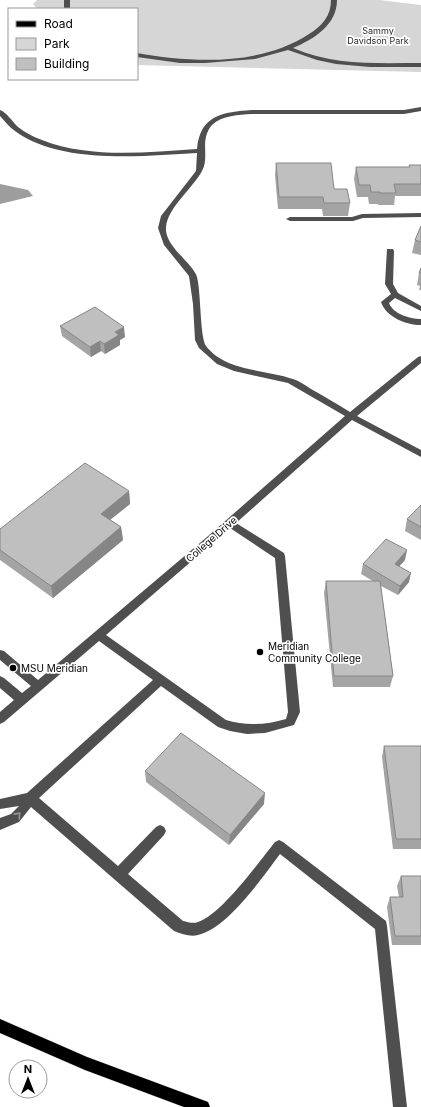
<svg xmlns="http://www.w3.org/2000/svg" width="421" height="1107" font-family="Inter,sans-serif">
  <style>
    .green { fill: #d6d6d6 }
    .water { fill: #9d9d9d }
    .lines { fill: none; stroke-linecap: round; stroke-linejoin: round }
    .major-casing { stroke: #dbdbdb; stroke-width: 1 }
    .minor { fill: #4f4f4f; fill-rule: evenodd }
    .major { fill: #000; fill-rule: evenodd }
    .wall { fill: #a4a4a4 }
    .shaded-wall { fill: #868686 }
    .building { fill: #bfbfbf; stroke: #868686 }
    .oneway { stroke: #959595 }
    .poi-dot { fill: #000; stroke: #fff; stroke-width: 1.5 }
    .labels { text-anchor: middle; stroke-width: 3.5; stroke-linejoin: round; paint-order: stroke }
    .far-park-label { font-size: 9px; fill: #2d2d2d; stroke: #fff }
    .street-label { font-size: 10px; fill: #000; stroke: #fff }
    .poi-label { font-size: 10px; fill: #000; stroke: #fff; text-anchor: start }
  </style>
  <rect width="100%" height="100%" fill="#fff"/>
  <path class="green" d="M37 0H379L421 5V72L137 65V9H37L33 4Z"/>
  <path class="water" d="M0 184 28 190 33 196 0 204Z"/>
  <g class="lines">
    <g class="major-casing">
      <path id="major" d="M0 1019 87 1057 208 1102 210 1107H184L85 1070 0 1033Z"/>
    </g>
    <g class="minor">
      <rect x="64" y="0" width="6" height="9"/>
      <path d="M331 0H337C337 25 314 39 293 48 334 66 378 63 421 63V67H370L336 64 317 60 288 50 255 59 205 63H180L137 57V53C193 63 260 66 309 34 322 26 331 16 331 0Z"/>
      <path d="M421 107V111L404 114H252C239 115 222 115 212 125 199 140 210 157 202 171 193 188 168 207 166 227 164 246 193 263 197 277 201 292 200 338 206 346 226 372 265 369 293 379 299 381 305 385 311 389 324 396 337 404 350 412L418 357 421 356V363L357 416 421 450V457L352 420 236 523 284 553 285 556 300 712 294 725 265 733 247 734 230 731 218 727 161 686 39 798 118 866 156 827 160 825 164 827 166 831 164 835 128 874 183 921C188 922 193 924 198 922 221 915 259 862 275 842L279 840 283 842 386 921 387 926 407 1107H393L375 929 280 854C262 878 227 929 198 935 190 937 182 934 174 931L31 807 19 822 0 830V818L11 814 19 806 0 809V799L27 793 153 680 99 641 4 722 0 724V712L14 700 0 688V676L4 678 22 693 31 686 0 660V650L4 651 38 680 207 537 345 416 288 383 234 371 217 364 199 348 195 340 193 304 189 276 164 245 158 228 161 216 196 171 197 153C144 156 61 165 15 131 9 127 5 121 0 116V110C7 113 12 121 18 127 24 132 34 137 42 140 90 159 147 152 197 149 200 115 223 112 252 110H404ZM230 528 275 558 288 712 286 719C267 725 245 726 226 720L106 635Z"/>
      <path d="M421 213V217L363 218 353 221H290L286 219 290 217H352L362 214Z"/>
      <path d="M387 249H393L394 251 393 284 398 293 421 306V311L395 298 389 303C393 314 410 319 421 319V325C406 325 386 317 381 302L391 294 385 284Z"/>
    </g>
    <use href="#major" class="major"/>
  </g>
  <g class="wall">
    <path d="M276 163 334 189 350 203 348 216H323L322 209H278L275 175Z"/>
    <path d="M409 165H421V196H395L394 205H378V204H369L368 197H357L354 179 356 167H409Z"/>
    <path d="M421 226V255L412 253 415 240Z"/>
    <path d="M421 268V290H419L420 286 417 285 419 273Z"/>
    <path d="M60 326 125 337 120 340V345L105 354 101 351 91 357 62 336Z"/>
    <path d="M129 491 130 504 110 520 121 527 123 540 53 598 0 560V529Z"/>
    <path d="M421 505V540L405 531 407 519Z"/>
    <path d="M405 560 399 566 409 582 398 595 381 586 393 676 390 687H333L324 593 326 581H373L361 574 363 564Z"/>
    <path d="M384 746H421V849H393L382 757Z"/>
    <path d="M145 771 264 804 229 845 146 782Z"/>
    <path d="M401 876H421V945H392L387 907 390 897H399L397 886Z"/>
  </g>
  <g class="shaded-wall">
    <path d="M124 327 125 337 120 340V345L105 354 104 344 115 332Z"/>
    <path d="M100 341 101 351 91 357 90 347Z"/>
    <path d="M129 491 130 504 102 526 101 514Z"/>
    <path d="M121 527 123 540 53 598 51 586Z"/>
    <path d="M407 550 405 560 393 573 395 564Z"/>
    <path d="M411 573 409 582 398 595 400 586Z"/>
    <path d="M265 793 264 804 229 845 230 835Z"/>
  </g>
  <g class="building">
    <path d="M276 163H331L334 189H347L350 203H324L323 197H279Z"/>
    <path d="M409 165H421V184H394L396 193H380V192H371L370 185H359L356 167H410Z"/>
    <path d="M421 226V242L415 240Z"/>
    <path d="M421 268V273H419Z"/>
    <path d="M95 307 124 327 115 332 119 335 104 344 100 341 90 347 60 326Z"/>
    <path d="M85 463 129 491 101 514 121 527 51 586 0 550V529Z"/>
    <path d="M421 505V527L407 519Z"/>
    <path d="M386 539 407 550 395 564 411 573 400 586 363 564Z"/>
    <path d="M326 581H380L393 676H334Z"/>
    <path d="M181 733 265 793 230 835 145 771Z"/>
    <path d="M384 746H421V839H396Z"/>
    <path d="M401 876H421V936H395L390 897H403Z"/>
  </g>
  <defs><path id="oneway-chevron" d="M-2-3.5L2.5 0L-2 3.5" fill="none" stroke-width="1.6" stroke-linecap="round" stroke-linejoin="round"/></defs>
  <use class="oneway" href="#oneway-chevron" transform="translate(18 815) rotate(-48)"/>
  <g class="poi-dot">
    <circle cx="260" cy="652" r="4"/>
    <circle cx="13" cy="668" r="4"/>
  </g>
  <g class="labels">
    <g class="far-park-label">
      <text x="378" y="34">Sammy<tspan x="378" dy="10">Davidson Park</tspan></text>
    </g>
    <g class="street-label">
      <text transform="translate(211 539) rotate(-41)" y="4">College Drive</text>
    </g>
    <g class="poi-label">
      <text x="268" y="650">Meridian<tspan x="268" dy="12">Community College</tspan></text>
      <text x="21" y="672">MSU Meridian</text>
    </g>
  </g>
  <rect x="8" y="8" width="130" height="72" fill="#ffffff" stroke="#999999"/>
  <rect x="16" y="21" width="20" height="6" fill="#000000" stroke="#999999"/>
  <text x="44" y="28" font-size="12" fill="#000000">Road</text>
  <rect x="16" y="38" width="20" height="12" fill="#d6d6d6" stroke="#999999"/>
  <text x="44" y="48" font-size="12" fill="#000000">Park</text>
  <rect x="16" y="58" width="20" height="12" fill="#bfbfbf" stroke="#999999"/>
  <text x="44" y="68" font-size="12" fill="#000000">Building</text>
  <g transform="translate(28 1079)"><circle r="19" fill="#ffffff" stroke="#999999"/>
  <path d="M0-3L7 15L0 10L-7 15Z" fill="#000000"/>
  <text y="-6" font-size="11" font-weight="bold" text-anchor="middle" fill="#000000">N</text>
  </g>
</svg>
